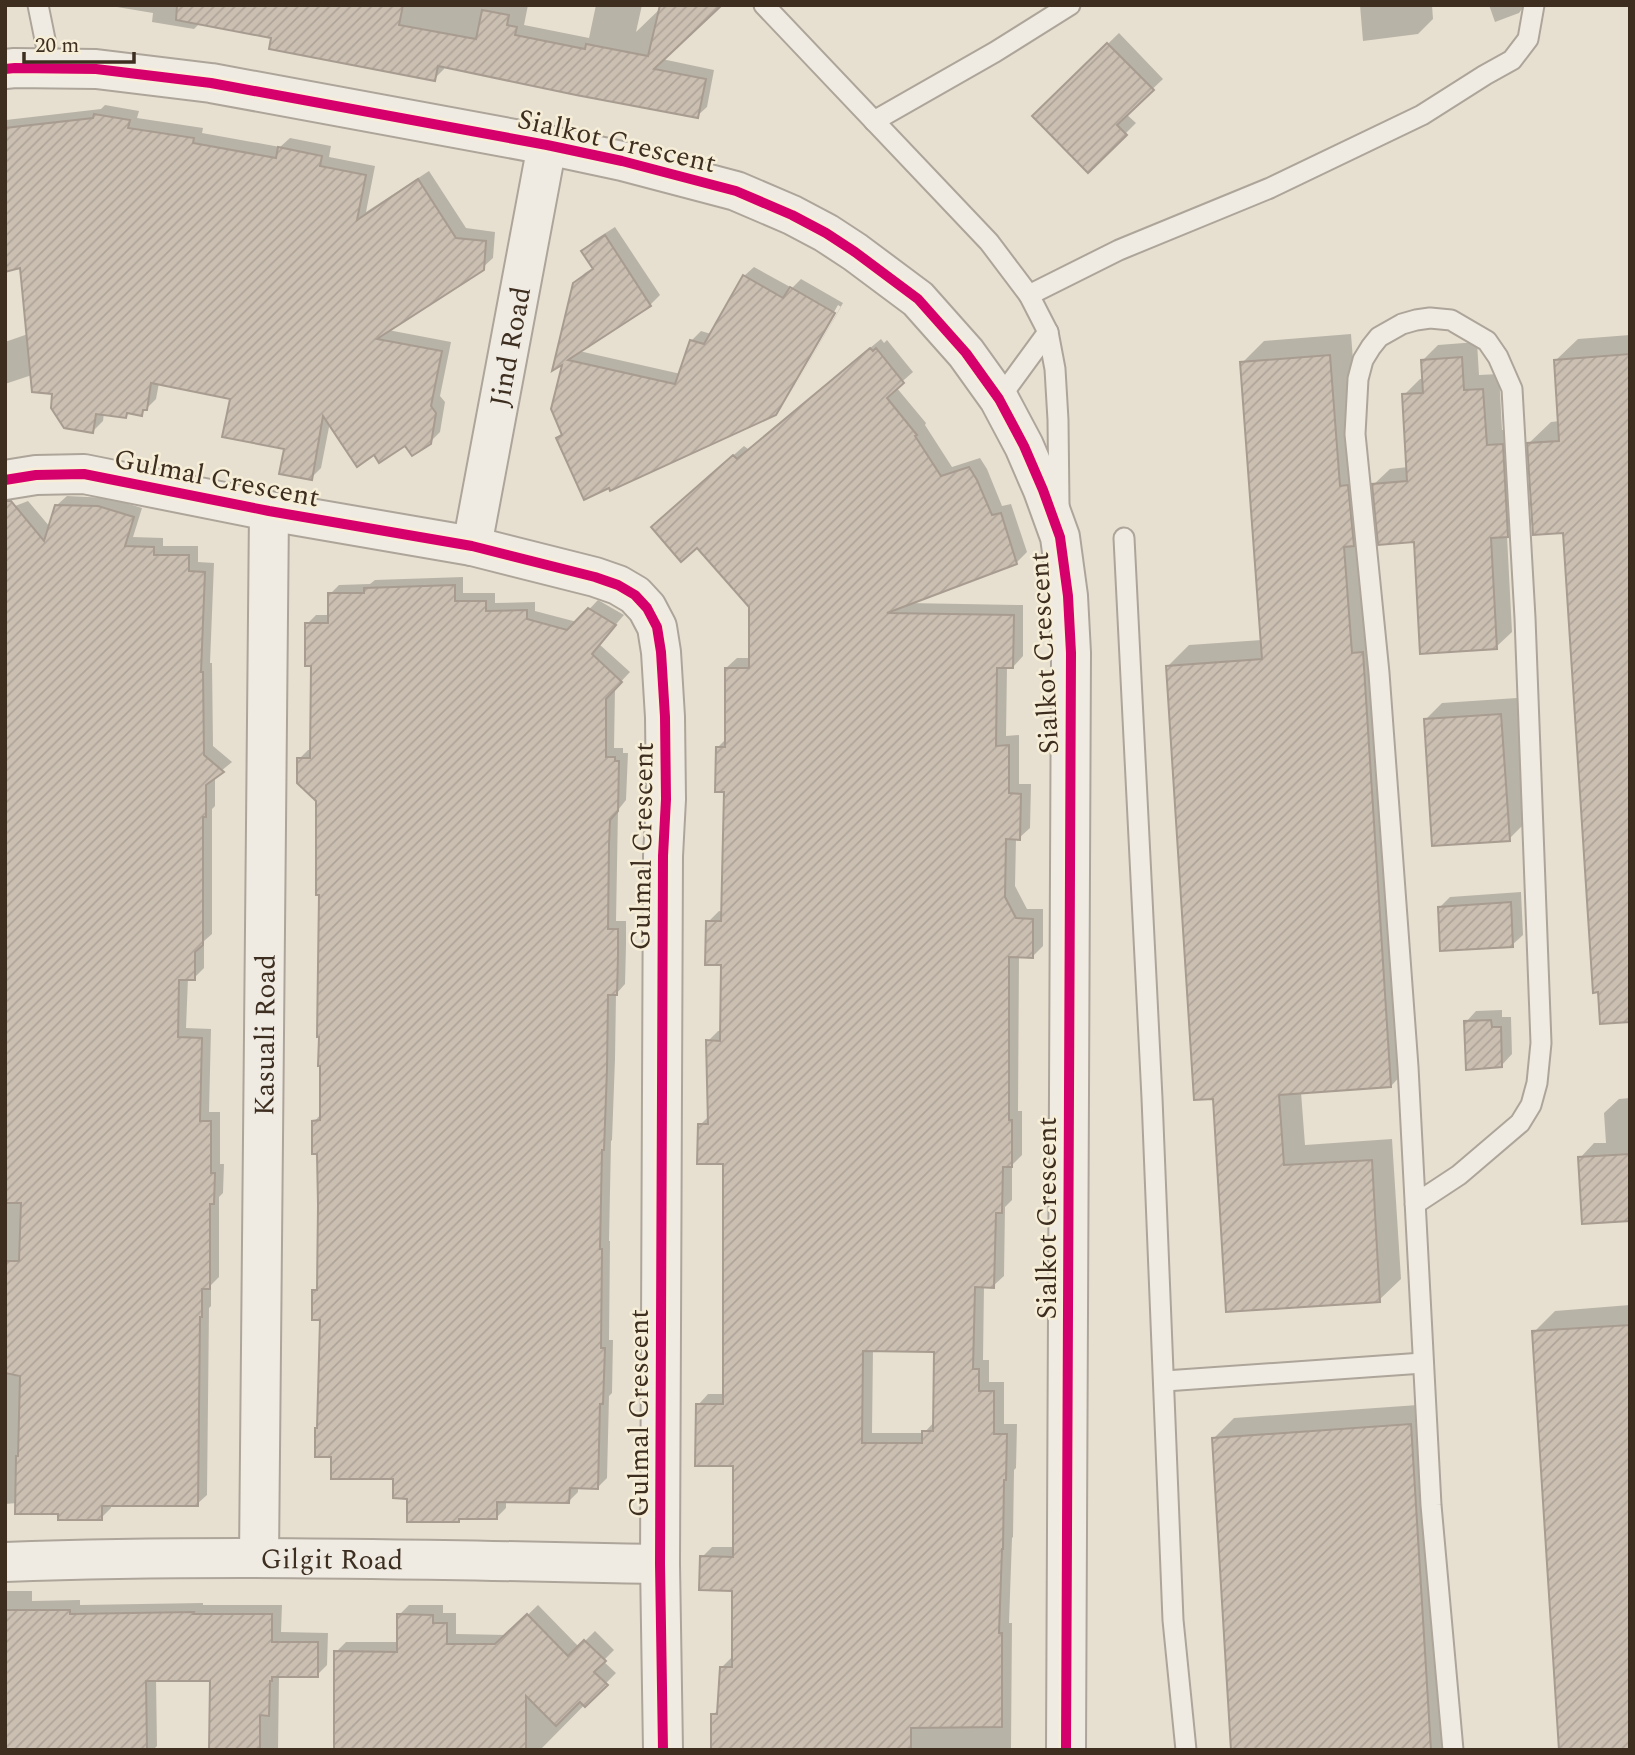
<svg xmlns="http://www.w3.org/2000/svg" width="1635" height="1755" font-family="Spectral,serif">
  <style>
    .shadow { fill: #0003; fill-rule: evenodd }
    .building { fill: url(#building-hatch); stroke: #a89c90; stroke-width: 2; fill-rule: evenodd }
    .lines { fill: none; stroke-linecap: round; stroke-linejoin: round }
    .service-casing { stroke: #ada599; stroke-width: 23 }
    .minor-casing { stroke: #ada599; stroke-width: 42 }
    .service { stroke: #efebe3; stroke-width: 19 }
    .minor { stroke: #efebe3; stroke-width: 38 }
    .cycleway-casing { stroke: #f7eed8; stroke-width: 15 }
    .cycleway { stroke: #d6006c; stroke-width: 10 }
    .labels { text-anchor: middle; stroke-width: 5; stroke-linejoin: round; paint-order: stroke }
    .street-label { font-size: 28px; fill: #3d2e20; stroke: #f7eed8 }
  </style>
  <defs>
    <pattern id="building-hatch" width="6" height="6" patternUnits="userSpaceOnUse" patternTransform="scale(1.75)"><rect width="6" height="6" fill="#cbbfb2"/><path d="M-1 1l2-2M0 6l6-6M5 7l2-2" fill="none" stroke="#afa499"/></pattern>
  </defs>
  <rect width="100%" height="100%" fill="#e7e0d1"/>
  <g class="shadow">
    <path d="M105 5H528L524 25 589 38 596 5H642L636 32 664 5 662 59 714 70 707 107 697 116 445 66 444 69 434 79 273 36 200 23 194 29 152 22 153 13Z"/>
    <path d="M1360 5H1432L1433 19 1418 34 1363 41Z"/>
    <path d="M1489 5H1525L1519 13 1495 22Z"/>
    <path d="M1119 33 1163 79 1126 114 1136 123 1088 171 1034 116Z"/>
    <path d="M105 105 139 111 137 118 203 128 202 133 280 147 290 138 331 146 329 157 375 166 366 212 429 171 466 228 495 232 493 258 482 268 388 330 451 342 440 396 445 402 440 432 430 442 405 444 375 452 330 422 321 468 311 478 286 448 232 397 159 383 156 399 141 414 130 412 126 416 104 413 103 421 93 431 54 393 32 375 5 384V342L28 334 21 266 5 270V110L6 120 101 109Z"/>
    <path d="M615 227 660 295 650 305 579 351 681 374 691 341 701 331 711 334 744 276 754 267 792 288 801 279 843 303 784 405 841 307 838 305 778 409H780L775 414 558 438 563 433 565 361 574 284 585 273 594 267 583 251 593 241Z"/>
    <path d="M1351 334 1361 465 1369 464 1371 487 1390 469 1408 467 1404 395 1420 379H1424L1422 361 1438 345 1477 342 1479 375 1499 374 1502 430 1518 429 1523 519 1507 536 1512 632 1496 647 1416 541 1378 520 1365 532 1412 1064 1391 1086 1301 1092 1305 1145 1392 1139 1401 1279 1379 1300 1214 1097 1168 666 1189 645 1262 640 1242 363 1264 341Z"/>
    <path d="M1630 335V1020L1565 531 1529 443 1551 422 1560 421 1556 360 1578 339Z"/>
    <path d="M881 339 884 343 887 340 913 372 896 387 926 423 925 425 952 467 980 458 987 469 1002 506 1011 504 1027 552 1016 563 908 603 1023 605V656L1013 667H1007L1006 736 1019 735V784H1031L1030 828 1019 838H1016L1015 886 1027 909H1043V946L1033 956H1019L1018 1111H1022V1155L1012 1165V1200L1005 1207 1004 1276 993 1286H984L983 1360H989V1382H1004V1424H1017L1016 1468 1014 1470 1013 1537 1012 1538 1009 1623H1012L1011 1748H1014V1750H712L713 1715 719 1709 721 1668 732 1657H734V1589L702 1557 712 1547H735V1465L698 1405 708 1394H725V1162L700 1125 710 1115 708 1041 718 1031H722L723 964 708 922 719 911 723 912 726 791 718 747 726 739V668L737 658H751L750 606 697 546 663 517 744 446 748 449ZM873 1349 936 1350 935 1421 924 1433H872Z"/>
    <path d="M67 496 109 498 142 508 133 537 163 538V546H198V562L214 563 210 663H212L213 746 232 762 215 776V806L212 809V934L204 941V968L194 978H188L186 1028 211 1029 209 1112H220V1164H224L223 1193 219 1197V1277L211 1285V1306L209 1308 207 1495 197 1504H111V1508L101 1518 60 1513 17 1503 5 1504V510L28 501 50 527 57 505Z"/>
    <path d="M463 577V593H495V603L535 602V611L577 622 598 600 624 615 599 644 630 672 615 688 614 748H623V753H628L626 800 618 810 616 921H626V945L625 984 616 994 615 1059 612 1140 611 1141 609 1241H610L609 1340H613L612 1393 609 1396 607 1478 598 1487 578 1486V1492L569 1501 506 1500V1508L497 1517H461L459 1520 409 1497 395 1477 322 1318 314 1291 319 1285V1152L314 1122 321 1114 318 800 299 759 308 750H311L312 665 307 624 316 615H330V594L339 585 370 584 375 580Z"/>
    <path d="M1517 698 1525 823 1509 839 1425 720 1442 703Z"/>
    <path d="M1521 892 1523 935 1512 945 1440 907 1450 897Z"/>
    <path d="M1502 1010V1017H1511L1512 1054 1502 1065 1466 1022 1476 1011Z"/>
    <path d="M1630 1098V1219L1580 1158 1594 1143H1606L1604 1113 1619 1099Z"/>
    <path d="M1630 1305V1750L1534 1332 1555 1311Z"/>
    <path d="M1432 1404 1453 1750H1232L1213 1439 1234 1418Z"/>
    <path d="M5 1591H32V1601L80 1600V1605L203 1603V1605H282L281 1632 328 1633 327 1665 317 1675H279L278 1750H288H211L212 1680 156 1679 157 1746 153 1750H5Z"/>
    <path d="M409 1605H443V1613H456V1634L507 1635 538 1605 579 1647 595 1631 614 1650 603 1661 616 1673 540 1750H336V1652L346 1642H399V1615Z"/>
  </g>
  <g class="building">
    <path d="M177 5H403L399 25 476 39 482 10 509 15 507 25 517 27 515 35 585 49 586 44 648 56 660 5H722L654 69 706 79 698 118 576 95 438 66 435 81 269 49 271 38 176 20Z"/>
    <path d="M1107 43 1154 90 1117 125 1127 135 1088 173 1032 116Z"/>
    <path d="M94 114 130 120 128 128 194 138 193 143 276 158 278 147 322 156 320 166 366 175 357 220 418 179 456 238 486 241 484 270 377 339 442 351 431 406 436 413 431 444 412 456 405 446 379 463 374 455 357 467 323 416 312 480 279 474 284 449 222 437 230 399 151 383 147 410H143L142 416 127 413 126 418 96 414 93 433 64 428 51 408 52 394 32 392 20 268 5 272V128L93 118Z"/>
    <path d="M605 235 651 306 568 360 675 384 690 340 704 344 743 275 783 298 790 287 835 313 776 415 610 491 609 488 584 500 556 438 562 435 551 409 562 365 552 371 573 283 593 269 581 251Z"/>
    <path d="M870 348 873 351 876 348 904 383 887 398 917 435 915 436 941 476 969 467 977 480 992 515 1001 513 1017 564 887 613 1014 615 1013 668H997L996 746 1009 745V793L1021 794 1020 840 1006 839 1005 897 1016 918 1033 919V958L1009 957V1120H1012V1167H1003L1002 1213H996L994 1288 975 1287 973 1369H979V1391H994V1434H1007L1006 1480H1004L1003 1549H1002L999 1633H1002V1727L911 1728V1750H711V1714H717L720 1667H732V1591L699 1590 700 1556 733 1557V1466H695L696 1404H723V1164H697L698 1124H708L706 1040 720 1041 721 965H705L706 921H721L724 792H715L716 747H725V668H749V607L697 548 681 562 651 527 733 455 737 459ZM863 1351 934 1352 933 1431H922V1443H862Z"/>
    <path d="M1630 354V1022L1600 1024 1598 992 1593 993 1563 533 1533 535 1527 443 1559 441 1554 360Z"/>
    <path d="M1330 355 1340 486 1348 485 1354 546 1344 547 1352 653 1363 652 1391 1087 1279 1095 1284 1165 1372 1160 1380 1302 1226 1312 1213 1099 1194 1100 1166 666 1262 659 1240 362Z"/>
    <path d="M1462 357 1464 390 1483 389 1487 445 1503 444 1508 537 1491 538 1497 649 1420 654 1414 542 1378 545 1372 484 1407 481 1402 394 1423 393 1421 360Z"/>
    <path d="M5 501H11L44 541 55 505 98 506 134 517 125 546 154 547V555H189V571L205 572 201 672H203L204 755 224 772 206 785V817H203V945L195 952V980H179L178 1037 202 1038 200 1121H211V1173H215L214 1204H210V1289H202V1317H200L198 1506H102V1520H58V1514H15L16 1456H18L20 1376 5 1373V1261H19L21 1203H5Z"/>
    <path d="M455 585V601H486V611L527 610V619L567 630 588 608 616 625 592 654 622 682 606 699V757H615V761H619L618 811 610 820 609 844 608 929H618V955L617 995H608L607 1069 604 1150H602L600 1249H602L601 1348H605L603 1404H600L598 1489 570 1488 569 1503 497 1502V1519H459V1522H407V1499L393 1498V1479H331V1457H315V1428H317L320 1320H312V1290H317L318 1205 317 1154H312V1121L320 1120V1066H318L319 1037H317L319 895H316V801L297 783V758H310L311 666H305V623H328V593H364V588Z"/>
    <path d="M1501 714 1510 841 1432 846 1424 719Z"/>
    <path d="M1511 902 1513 947 1440 951 1438 907Z"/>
    <path d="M1491 1020 1492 1027H1501L1502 1067 1466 1070 1464 1021Z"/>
    <path d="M1630 1154V1221L1582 1224 1578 1157Z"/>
    <path d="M1630 1325V1750H1559L1532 1331Z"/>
    <path d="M1411 1424 1431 1750H1231L1212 1438Z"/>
    <path d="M5 1610H70V1614L194 1612 193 1614H272V1642H318V1677H272V1681H270L269 1716 260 1715V1750H209L210 1681H146L147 1750H5Z"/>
    <path d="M397 1614 433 1615V1623H447V1644H495L527 1614 568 1656 584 1640 606 1661 594 1672 608 1685 585 1707 580 1702 556 1726 526 1696V1750H334V1651L397 1652Z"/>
  </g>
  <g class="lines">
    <g class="service-casing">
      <g id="service">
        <path d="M38 5 51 69"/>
        <path d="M764 5 989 242 1029 295 1048 332 1055 369 1058 420 1059 505"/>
        <path d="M874 121 995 52 1070 5"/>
        <path d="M1029 295 1119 250 1270 188 1422 115 1485 75 1512 60 1528 39 1534 5"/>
        <path d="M999 399 1048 332"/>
        <path d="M1124 538 1152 1098 1173 1620 1186 1750"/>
        <path d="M1415 1204 1459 1175 1520 1123 1531 1105 1537 1083 1541 1043 1525 618 1512 389 1498 357 1487 341 1451 320 1430 318 1416 320 1402 324 1379 337 1371 347 1363 360 1358 379 1355 434 1379 673 1408 1067 1431 1505 1453 1750"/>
        <path d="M1165 1381 1423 1363"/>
      </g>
    </g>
    <g class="minor-casing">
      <g id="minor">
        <path d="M5 69 15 68 96 69 211 83 547 145 622 161 736 191 792 215 826 233 855 252 918 299 966 353 999 399 1024 446 1043 490 1060 537 1068 596 1071 653 1066 1750"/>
        <path d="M5 480 36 475 84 474 269 511 472 546 595 577 618 585 635 595 647 608 657 627 661 652 665 717 666 799 663 856 660 1564 663 1750"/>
        <path id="s1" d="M472 546 547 145"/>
        <path id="s2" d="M259 1558 269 511"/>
        <path id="s3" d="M5 1562C223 1554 442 1560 660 1564"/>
      </g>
    </g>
    <use href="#service" class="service"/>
    <use href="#minor" class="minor"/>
    <g class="cycleway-casing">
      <g id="cycleway">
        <path d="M5 69 15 68 96 69 211 83 547 145 622 161 736 191 792 215 826 233 855 252 918 299 966 353 999 399 1024 446 1043 490 1060 537 1068 596 1071 653 1066 1750"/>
        <path d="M5 480 36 475 84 474 269 511 472 546 595 577 618 585 635 595 647 608 657 627 661 652 665 717 666 799 663 856 660 1564 663 1750"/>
      </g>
    </g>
    <use href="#cycleway" class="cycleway"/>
  </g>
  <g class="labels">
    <g class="street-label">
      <text transform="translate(617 140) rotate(13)" y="10">Sialkot Crescent</text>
      <text dy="10" stroke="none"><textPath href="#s1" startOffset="203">Jind Road</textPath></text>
      <text transform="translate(217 477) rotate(11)" y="10">Gulmal Crescent</text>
      <text transform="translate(1043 653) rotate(-93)" y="10">Sialkot Crescent</text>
      <text transform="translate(641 846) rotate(-89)" y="10">Gulmal Crescent</text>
      <text dy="10" stroke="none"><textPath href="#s2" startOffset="523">Kasuali Road</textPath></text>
      <text transform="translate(1046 1218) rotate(-90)" y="10">Sialkot Crescent</text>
      <text transform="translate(638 1413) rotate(-90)" y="10">Gulmal Crescent</text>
      <text dy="10" stroke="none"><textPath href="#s3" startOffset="327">Gilgit Road</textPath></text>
    </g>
  </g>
  <rect width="1635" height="1755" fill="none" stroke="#3d2e20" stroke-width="14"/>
  <path d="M24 52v10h110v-10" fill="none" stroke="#3d2e20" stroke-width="3.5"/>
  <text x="35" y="52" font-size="21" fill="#3d2e20" stroke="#f7eed8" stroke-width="5" paint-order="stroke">20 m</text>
</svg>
